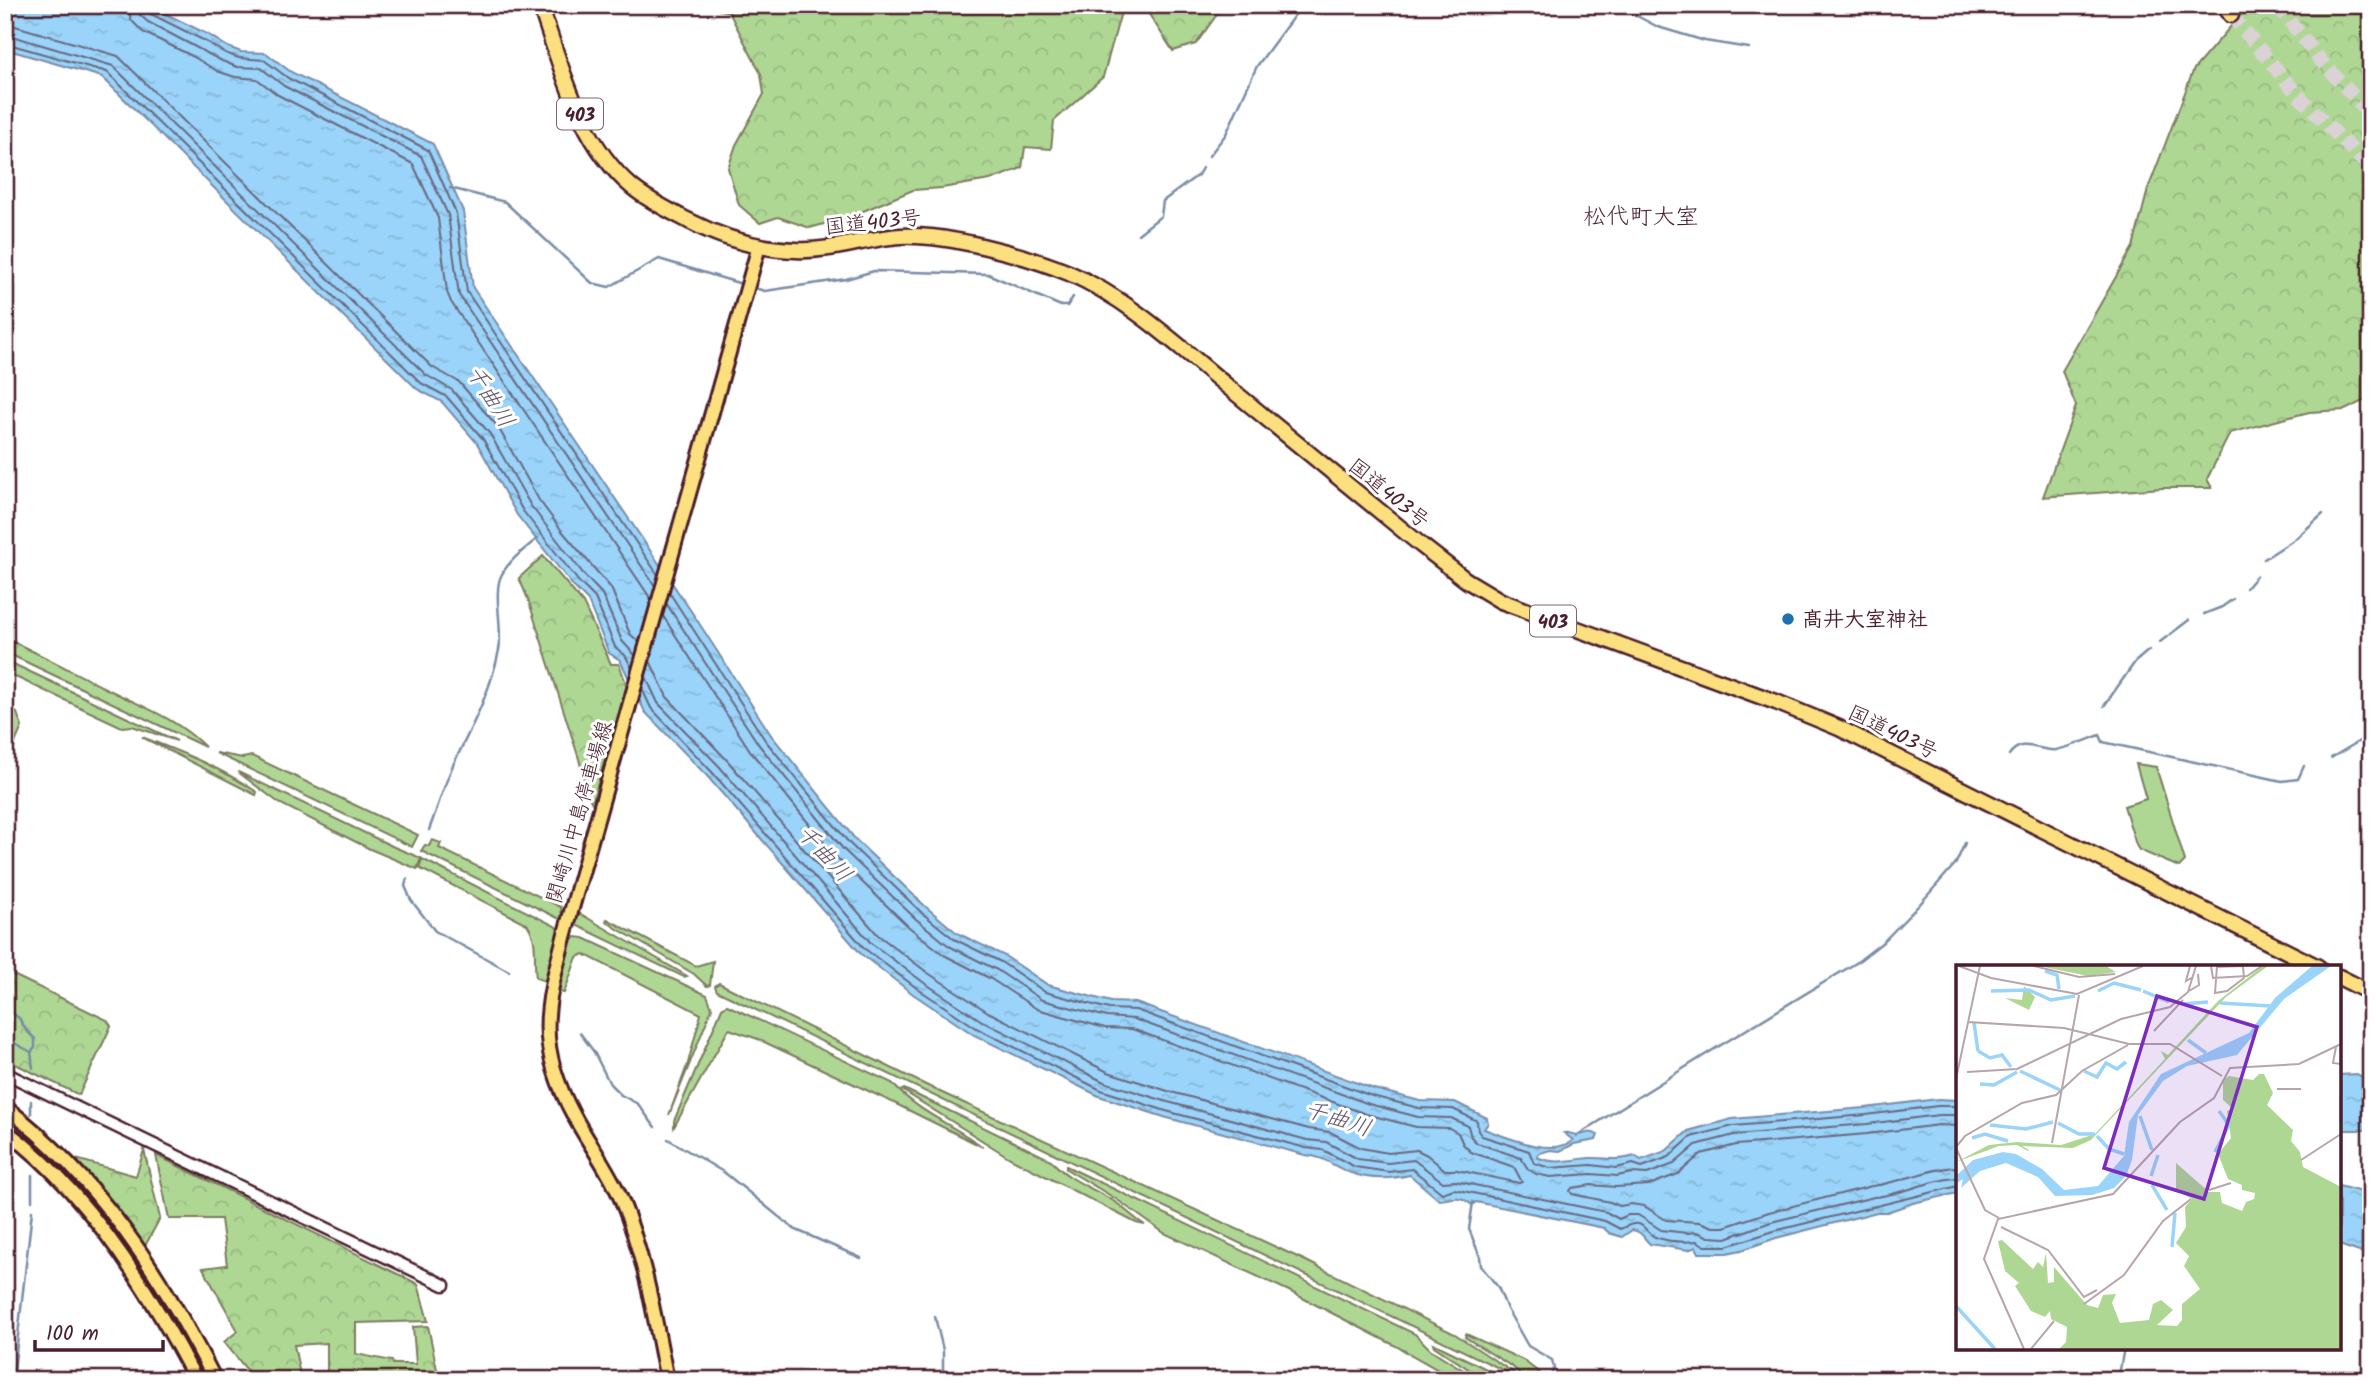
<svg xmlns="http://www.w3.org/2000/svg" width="2376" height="1385" font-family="Kalam,'Klee One',sans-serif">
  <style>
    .green { fill: #afd794; stroke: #7c7b60; stroke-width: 2 }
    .forest { fill: url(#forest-crowns); stroke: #7c7b60; stroke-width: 2 }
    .water { fill: url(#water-ripples); stroke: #7a8ca7; stroke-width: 2 }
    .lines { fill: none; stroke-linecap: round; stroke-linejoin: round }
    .shore { stroke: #6a677e; stroke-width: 2 }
    .stream { stroke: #7a8ca7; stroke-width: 2.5 }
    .highway-tunnel { stroke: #dbd2d5; stroke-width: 14; stroke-dasharray: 14 7; stroke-linecap: butt }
    .minor-casing { stroke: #4a1f2b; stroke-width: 15 }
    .major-casing { stroke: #4a1f2b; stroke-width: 18 }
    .highway-casing { stroke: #4a1f2b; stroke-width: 19 }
    .minor { stroke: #fff; stroke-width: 10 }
    .major { stroke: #fce080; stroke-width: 12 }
    .highway { stroke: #fce080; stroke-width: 14 }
    .poi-dot { fill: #1f6fb2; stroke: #fff; stroke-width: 2.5 }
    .labels { text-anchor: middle; stroke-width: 6; stroke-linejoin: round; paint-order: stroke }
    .shield { fill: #fff; stroke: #80626b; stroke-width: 2 }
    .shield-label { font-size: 19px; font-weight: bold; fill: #4a1f2b }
    .street-label { font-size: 21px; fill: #4a1f2b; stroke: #fff }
    .poi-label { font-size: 21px; font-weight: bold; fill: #4a1f2b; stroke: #fff; text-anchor: start }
    .neighbourhood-label { font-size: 23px; fill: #4a1f2b; stroke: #fff }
    .water-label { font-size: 23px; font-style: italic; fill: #625569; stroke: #fff }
    .inset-river { fill: none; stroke: #9ad4fa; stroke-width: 3.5 }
    .inset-road { fill: none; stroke: #b7a5aa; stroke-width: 2 }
    .view { fill: #7b2cbf; fill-opacity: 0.15; stroke: #7b2cbf; stroke-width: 3.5 }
    .inset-edge { fill: none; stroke: #4a1f2b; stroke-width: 3.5 }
  </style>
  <defs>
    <pattern id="forest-crowns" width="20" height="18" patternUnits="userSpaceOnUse" patternTransform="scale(1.75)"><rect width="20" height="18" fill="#afd794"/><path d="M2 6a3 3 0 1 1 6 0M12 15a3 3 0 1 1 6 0" fill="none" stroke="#98b880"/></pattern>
    <pattern id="water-ripples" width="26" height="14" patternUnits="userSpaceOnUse" patternTransform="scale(1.75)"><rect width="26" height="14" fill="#9ad4fa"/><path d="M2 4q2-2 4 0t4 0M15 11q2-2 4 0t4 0" fill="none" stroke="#86b6d6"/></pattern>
  </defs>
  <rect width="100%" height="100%" fill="#fff"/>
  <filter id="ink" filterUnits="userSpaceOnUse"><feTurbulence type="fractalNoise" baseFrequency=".0143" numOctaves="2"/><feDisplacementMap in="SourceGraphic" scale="14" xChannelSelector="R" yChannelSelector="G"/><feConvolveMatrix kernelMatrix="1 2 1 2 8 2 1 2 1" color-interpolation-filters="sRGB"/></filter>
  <g filter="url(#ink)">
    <g class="green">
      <path d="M5 638C40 654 73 672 107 689 141 706 178 719 205 747L5 652Z"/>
      <path d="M5 660 153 730 177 741 132 726 122 727 5 672Z"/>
      <path d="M142 737C183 753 221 768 257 792L256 795Z"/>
      <path d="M216 753 243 758 252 756 418 835 412 847Z"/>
      <path d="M2136 764 2156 767 2185 861 2179 867 2139 850 2136 845 2124 806 2146 799Z"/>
      <path d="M238 772 394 847 421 858 417 869 370 849 279 803Z"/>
      <path d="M432 840 441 843 439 848 561 907 562 920 421 851 425 845 429 846Z"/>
      <path d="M422 859 555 926 559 930 545 981 536 978C533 959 539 942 527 924L419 868Z"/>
      <path d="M579 913 687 976 684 977 578 926 575 923Z"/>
      <path d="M607 919 696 966 713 961 710 985 707 986 694 974 616 928 606 921Z"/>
      <path d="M575 937 584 938 707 995 712 1008 669 1115 688 1063 701 1014 584 954 577 957 564 993 555 991C559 975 560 944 575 937Z"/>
      <path d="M719 983 940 1092 1304 1260 1455 1334 1514 1373 1513 1375 717 991 715 986Z"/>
      <path d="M727 1005 892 1083C916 1111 953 1125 983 1147L894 1103 758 1039 729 1029 674 1127V1121L722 1008Z"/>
      <path d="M904 1089 1051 1160C1068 1181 1096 1189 1118 1204 1127 1211 1135 1219 1145 1225L1136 1223 1010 1158 902 1090Z"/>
      <path d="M1066 1166 1415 1334 1430 1349 1479 1380H1456L1394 1345 1289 1291 1164 1233 1116 1199 1066 1169Z"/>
      <path d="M1466 1334 1523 1360 1546 1378 1545 1380H1526L1514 1368 1465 1337Z"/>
      <path d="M1433 1343 1509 1380H1485L1434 1346Z"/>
    </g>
    <g class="forest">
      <path d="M701 5H1123L1103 77 1054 121 1051 149 1025 147 1022 168 990 180 942 188 913 190 849 217 810 228 778 217 760 223 739 205 728 168 736 145 764 94 761 74 729 12Z"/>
      <path d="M1143 5H1228L1218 13 1196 44 1173 51Z"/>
      <path d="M2249 5H2371V397L2345 410 2309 412 2230 433 2207 479 2212 488H2162L2043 497 2076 406 2062 371 2133 247 2148 189 2194 69Z"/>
      <path d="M543 556 583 603 611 664H619L627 686 592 803 588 796 579 759 528 599 519 578Z"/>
      <path d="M5 707 17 713 22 727 5 766Z"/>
      <path d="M5 971 107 1020 111 1026 79 1095 5 1059Z"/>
      <path d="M144 1150 160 1218 144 1248 76 1159 136 1176Z"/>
      <path d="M156 1155 418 1284 428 1321 356 1323V1354L392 1361 393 1364H416L413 1327 428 1326 439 1379 327 1380V1343L294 1345 301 1380H255L224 1342 238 1331 203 1268 227 1265 221 1219H169Z"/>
    </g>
    <g class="water">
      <path d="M5 5H148L207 34 228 47 241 52 266 53 291 72 433 144 463 211 473 288 695 617 771 735 855 839 926 907 957 933 1005 956 1048 985 1111 1002 1136 1003 1374 1089 1420 1101 1455 1102 1487 1118 1488 1123 1484 1129C1506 1137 1554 1158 1573 1140L1564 1133C1569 1132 1573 1135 1578 1135 1587 1134 1589 1130 1598 1135L1596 1140 1574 1144 1560 1151 1550 1150 1540 1153 1537 1157C1553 1165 1571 1160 1589 1158 1607 1157 1614 1162 1635 1156L1641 1160 1666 1151 1688 1131 1732 1119 1865 1108 1938 1099 1958 1100V1193L1913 1203 1887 1212H1877L1776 1238 1742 1250 1727 1253H1699L1696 1247 1688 1250 1650 1244C1644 1239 1642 1231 1632 1230L1622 1237 1609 1233 1604 1228 1476 1202 1472 1205C1458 1193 1454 1199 1439 1200L1410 1175C1391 1179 1370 1180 1351 1173 1332 1166 1326 1157 1305 1155L1164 1117 1099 1096 974 1035 913 994 861 954 707 776 645 712 620 660 609 653 588 601 574 587 517 515 477 443 442 402 417 389 102 77 5 49Z"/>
      <path d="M2357 1074 2371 1082V1130H2339V1075Z"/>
      <path d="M2339 1186 2361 1192 2371 1201V1256L2339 1245Z"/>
    </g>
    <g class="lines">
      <g class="shore">
        <path d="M128 5 131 20 143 32 194 57 217 71 235 77 257 79 278 95 413 164 438 218 447 292 451 302 651 599"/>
        <path d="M139 5 140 15 148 22 222 61 237 67 261 68 284 86 421 156 448 215 459 295 655 586"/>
        <path d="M148 5 151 14 203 40 225 53 239 58 264 60 288 78 428 150 456 213 467 292 658 575"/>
        <path d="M5 23 118 56 432 367 459 382 498 427 539 500 562 531 611 588 630 634 639 642"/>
        <path d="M5 34 113 66 426 375 452 390 490 434 531 506 585 576 602 594 622 641 635 655"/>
        <path d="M5 43 107 72 421 383 447 397 483 439 523 511 579 582 595 598 615 647 625 655 632 668"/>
        <path d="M669 592 765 740 849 843 922 913 954 939 1001 962 1045 992 1109 1009 1136 1010 1372 1096 1419 1108 1453 1109 1477 1121 1478 1131 1482 1136 1529 1151 1534 1163 1550 1168 1591 1165 1616 1168 1633 1164 1642 1167 1669 1157 1691 1137 1733 1126 1866 1115 1938 1106H1958"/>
        <path d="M666 603 759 745 843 849 916 919 949 946 997 970 1042 1000 1107 1017 1134 1019 1369 1104 1418 1117 1451 1118 1468 1126 1471 1137 1477 1143 1521 1158 1528 1169 1536 1174 1550 1177 1591 1174 1617 1176 1632 1173 1647 1174 1674 1164 1696 1145 1734 1135 1867 1124 1939 1115H1958"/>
        <path d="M650 661 667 697 726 759 878 935 928 973 988 1012 1108 1072 1171 1092 1309 1129 1330 1132 1361 1148 1388 1153 1417 1150 1427 1155 1445 1170H1457L1519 1183 1522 1182 1514 1167 1471 1152 1463 1144 1458 1133 1449 1128 1416 1127 1366 1114 1132 1029 1105 1028 1037 1009 991 979 944 955 909 927 835 856 751 752 663 616"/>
        <path d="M646 677 658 703 719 766 871 943 923 982 982 1021 1104 1082 1168 1102 1307 1140 1326 1142 1358 1159 1388 1163 1414 1160 1443 1182 1455 1181 1606 1212 1619 1219 1628 1215H1638L1661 1230 1687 1233 1697 1232 1709 1237 1726 1238 1771 1222 1874 1197C1902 1195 1929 1179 1958 1178"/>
        <path d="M642 689 651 708 712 772 865 949 918 989 978 1029 1101 1090 1166 1111 1306 1148 1323 1150 1355 1167 1389 1172 1412 1169 1442 1193 1454 1189 1605 1221 1620 1229C1649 1215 1640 1233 1658 1238 1670 1242 1686 1242 1697 1241L1705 1246H1727L1774 1231 1958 1186"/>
        <path d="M1958 1126 1939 1125 1867 1134 1736 1145 1701 1154 1678 1174 1649 1185 1616 1187 1591 1185 1572 1188 1570 1191 1572 1194 1610 1202 1620 1206 1631 1204 1644 1206 1666 1220 1700 1222 1713 1227H1724L1769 1212 1872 1186C1900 1183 1928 1168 1958 1167"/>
      </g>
      <g class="stream">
        <path d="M1616 5 1658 27 1705 41 1749 48"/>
        <path d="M1209 156 1226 134 1257 66 1302 5"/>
        <path d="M450 188 505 202 592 283 609 287 659 259 745 285"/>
        <path d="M1138 234 1161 216 1163 201 1198 175 1202 168"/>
        <path d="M751 287 765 291 846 279 874 271 988 274 1061 306H1067L1073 297"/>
        <path d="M2264 559 2295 539 2323 514"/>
        <path d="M2246 588 2256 576"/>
        <path d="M2204 614 2222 607 2233 599"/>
        <path d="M2160 642 2189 620"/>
        <path d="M2104 706 2135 662 2149 650"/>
        <path d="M2009 755C2022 736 2039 752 2056 750 2071 747 2085 741 2100 735L2103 742 2282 781 2298 779 2304 766"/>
        <path d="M2331 758 2371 734"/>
        <path d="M429 830C437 809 444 786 453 765 471 728 491 691 499 650 503 629 493 593 501 576 509 560 525 549 538 538"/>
        <path d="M407 879 405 886 411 900 435 931 509 971"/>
        <path d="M5 1008 19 1018 26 1030 35 1039V1048L31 1052"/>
        <path d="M580 1033 594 1052 610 1084 621 1095 638 1104 655 1127"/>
        <path d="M5 1038 31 1052 33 1068"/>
        <path d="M31 1114V1101"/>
        <path d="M1576 1136 1716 1048 1856 963 1883 942 1919 905 1956 863 1965 843"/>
        <path d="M668 1139 725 1173 794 1229 861 1258"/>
        <path d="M32 1175V1201"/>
        <path d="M1473 1202 1469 1229 1480 1257 1481 1266 1498 1287 1507 1309 1528 1346 1552 1360 1554 1368 1549 1380"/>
        <path d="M935 1317 943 1350V1380"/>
        <path d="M13 1380 32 1211"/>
        <path d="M2118 1380 2124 1348"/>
      </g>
      <g class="highway-tunnel">
        <path d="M2277 5 2321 61 2371 115"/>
        <path d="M2231 15 2297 94 2371 169"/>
      </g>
      <g class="minor-casing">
        <path id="minor" d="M5 1073 444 1285"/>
      </g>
      <g class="major-casing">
        <g id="major">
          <path d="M5 1107C98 1177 163 1277 215 1380"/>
          <path d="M5 1130C86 1190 150 1291 196 1380"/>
          <path d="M667 1380C655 1320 645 1256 621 1199 609 1170 589 1144 574 1116 533 1041 547 1003 567 926L759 246"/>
        </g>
      </g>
      <g class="highway-casing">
        <g id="highway">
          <path d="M540 5C562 68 579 142 632 187 649 201 670 211 689 221 722 238 759 249 796 250 832 252 866 238 901 236 948 234 1025 255 1069 273 1129 299 1177 345 1227 386 1291 439 1356 492 1421 545L1466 580 1501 601 1776 702 1839 728 2318 967"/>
          <path d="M2224 5 2231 15"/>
          <path d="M2339 977 2371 993"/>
        </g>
      </g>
      <use href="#minor" class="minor"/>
      <use href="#major" class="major"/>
      <use href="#highway" class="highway"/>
    </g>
  </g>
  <circle class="poi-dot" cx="1788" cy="619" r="7"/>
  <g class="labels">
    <g class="shield">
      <rect x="557" y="98.5" width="46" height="31" rx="5"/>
      <rect x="1530" y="605.5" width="46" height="31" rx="5"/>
    </g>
    <g class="shield-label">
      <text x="580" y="121">403</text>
      <text x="1553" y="628">403</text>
    </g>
    <g class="street-label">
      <text transform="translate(873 222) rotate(-6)" y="7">国道403号</text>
      <text transform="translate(1389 493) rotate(39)" y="7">国道403号</text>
      <text transform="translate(1893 732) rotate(26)" y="7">国道403号</text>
      <text transform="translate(579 812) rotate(-74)" y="7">関崎川中島停車場線</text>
    </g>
    <g class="poi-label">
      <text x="1802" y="626">髙井大室神社</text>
    </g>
    <g class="neighbourhood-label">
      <text x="1641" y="224">松代町大室</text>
    </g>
    <g class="water-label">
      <text transform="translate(491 396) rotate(58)" y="8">千曲川</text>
      <text transform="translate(825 853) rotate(47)" y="8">千曲川</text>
      <text transform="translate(1338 1118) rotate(18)" y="8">千曲川</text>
    </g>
  </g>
  <g transform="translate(1956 965)">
    <rect width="385" height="385" fill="#fff"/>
    <path d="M83 1H150L160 7 132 11ZM307 1H312L270 32 135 175 117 183 66 181 73 185 72 186 61 180 43 181 0 197 33 180 61 177 105 180 139 169 209 94 205 86 212 90 262 36Z" fill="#afd794"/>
    <path d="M68 21 79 32 73 45 49 33 66 35ZM303 109H308L317 128 311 140 337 165 335 176 344 187 347 202 385 222V384H103L110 377 111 362 95 354 94 346 89 352 75 346 59 321 63 318 49 306 42 276 46 275 77 304 82 297 87 302 90 288 92 318 98 317V302L131 340 142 343 147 330 160 329 156 338 164 358 193 355 197 339 205 335 217 345 201 360 221 361 226 355V339L244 324 228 301 233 291 220 278 230 262 229 242 236 234 220 225V198L253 227H264L266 238 286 246 290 237 298 234 299 228 286 225V220L272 214 262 189 275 173 271 146 277 144 267 135V115L273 111 297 115Z" fill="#afd794"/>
    <path d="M356 1H375L328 34 281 90 231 101 207 116 182 150 176 195 170 211 158 223 136 230 99 231 82 212 50 198 24 206 5 223 7 214 0 219V211L17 195 47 187 60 189 86 204 108 225 142 221 168 191 173 157 205 109 293 68 319 33Z" fill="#9ad4fa"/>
    <path class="inset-river" d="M89 6 101 10 103 24M35 26 73 25 95 35 119 31M142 26 158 18 185 25M187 26 213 37M264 38 315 41M227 39 252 37M18 58 22 86M232 75 250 88M22 86 34 93 46 90 55 102M64 106 104 125M128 106 141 112 150 98 161 104 170 97M24 119 38 120 61 107M385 132V157M184 151 196 185M102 158 123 169H139M34 160 70 164 97 157M141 171 153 184 168 189M16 173 29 169 52 176M259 187 273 160 263 146M195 211 202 190M196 220 211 245M216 282 219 248M0 341 39 384"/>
    <path class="inset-road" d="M3 1 35 13 121 29 187 1M78 1 123 12 159 9M234 1 230 16 237 12M255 1 257 13 291 11 306 1M261 1 259 28 271 26 288 13 287 1M261 2 287 1M233 26 243 20 242 9M12 57 108 63 173 79H214L266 111M198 66 227 35M380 82 377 98 385 99M11 107 61 104 165 54 214 42 232 27 240 1M0 114 24 1M321 124H345M96 178 123 30M0 182 9 171 66 138 100 130 126 106 172 80M0 183 29 245 43 253M345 195 385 169M253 225 275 218M45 262 92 285 128 332 141 325M128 339 168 310 207 256 235 234M68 384 28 294 42 254 157 229 224 157 258 133 274 103 343 99 385 79M75 384 98 356"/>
    <path class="view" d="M201 31 301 62 248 234 148 203Z"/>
    <rect width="385" height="385" class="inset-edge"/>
  </g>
  <rect width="2376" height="1385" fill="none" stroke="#fff" stroke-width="28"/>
  <rect x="14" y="14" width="2348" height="1357" fill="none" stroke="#4a1f2b" stroke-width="2.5" filter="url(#ink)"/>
  <path d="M35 1340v10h128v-10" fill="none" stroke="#4a1f2b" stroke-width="3.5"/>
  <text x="46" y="1340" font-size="21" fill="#4a1f2b" stroke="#ffffff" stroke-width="5" paint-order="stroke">100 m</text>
</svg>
